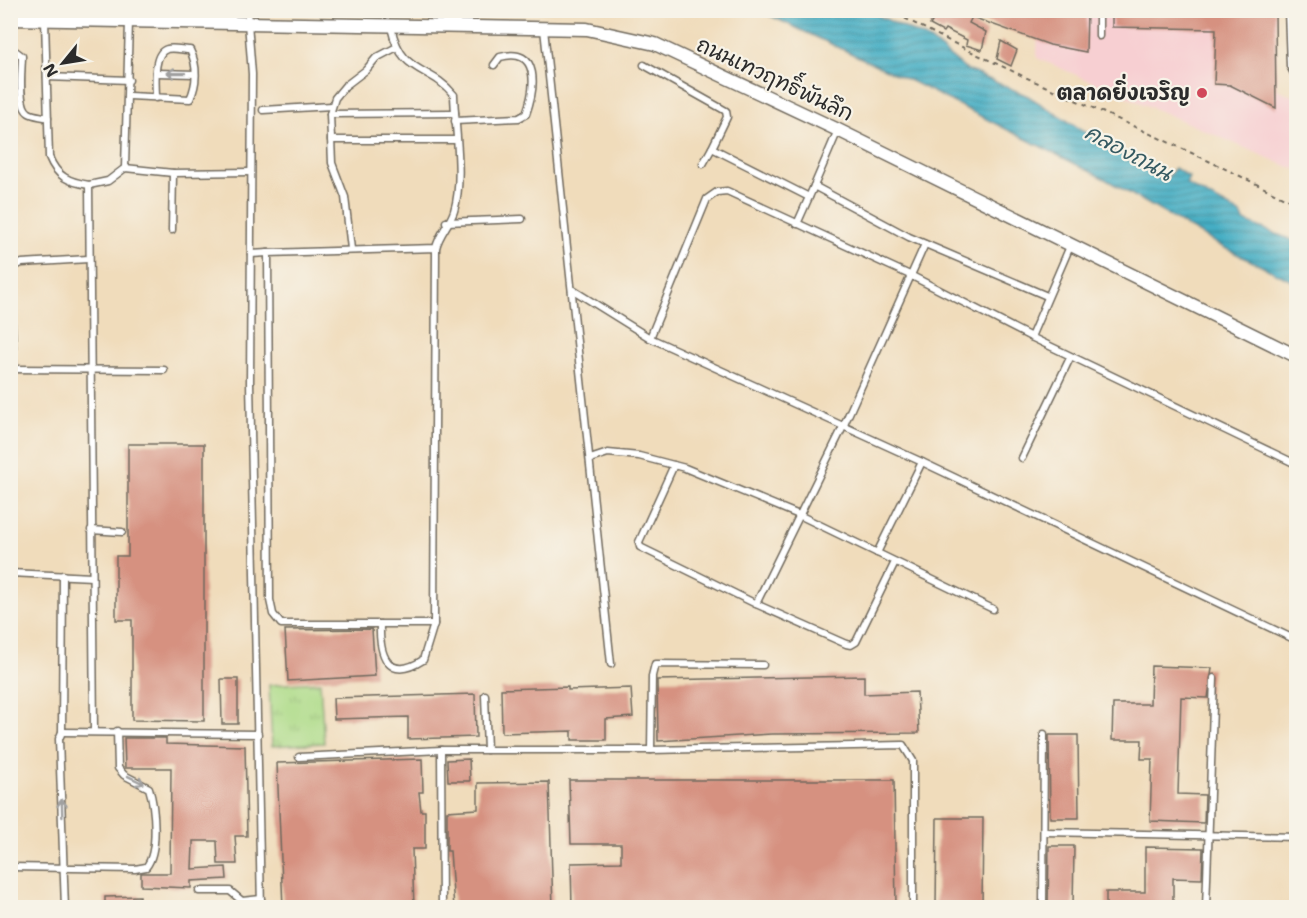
<svg xmlns="http://www.w3.org/2000/svg" width="1307" height="918" font-family="'Shantell Sans','Playpen Sans Thai',sans-serif">
  <style>
    .built { fill: #f7cfd2 }
    .grass { fill: url(#grass-tufts); stroke: #6c835a; stroke-width: 1.5 }
    .water { fill: url(#water-rules); stroke: #386c78; stroke-width: 1.5 }
    .building { fill: #d69180 }
    .lines { fill: none; stroke-linecap: round; stroke-linejoin: round }
    .lane-casing { stroke: #70695d; stroke-width: 9 }
    .street-casing { stroke: #70695d; stroke-width: 15 }
    .path { stroke: #70695d; stroke-width: 2; stroke-dasharray: 4.5 4.5; stroke-linecap: butt }
    .lane { stroke: #fff; stroke-width: 6 }
    .street { stroke: #fff; stroke-width: 12 }
    .oneway { stroke: #a0a0a0 }
    .poi-dot { fill: #d1495b; stroke: #f7f3e8; stroke-width: 2 }
    .labels { text-anchor: middle; stroke-width: 4.5; stroke-linejoin: round; paint-order: stroke }
    .street-label { font-size: 21px; fill: #2b2b2b; stroke: #f7f3e8 }
    .poi-label { font-size: 21px; font-weight: bold; fill: #2b2b2b; stroke: #f7f3e8; text-anchor: end }
    .water-label { font-size: 22px; font-style: italic; fill: #345961; stroke: #f7f3e8 }
  </style>
  <defs>
    <pattern id="grass-tufts" width="24" height="20" patternUnits="userSpaceOnUse" patternTransform="scale(1.5)"><rect width="24" height="20" fill="#addb88"/><path d="M3 7l-1-3M5 7V3M7 7l1-3M15 17l-1-3M17 17v-4M19 17l1-3" fill="none" stroke="#95bc76"/></pattern>
    <pattern id="water-rules" width="6" height="5" patternUnits="userSpaceOnUse" patternTransform="scale(1.5)"><rect width="6" height="5" fill="#45aec4"/><path d="M0 2.5h6" fill="none" stroke="#3a8e9f"/></pattern>
  </defs>
  <rect width="100%" height="100%" fill="#f7f3e8"/>
  <filter id="ink" filterUnits="userSpaceOnUse"><feTurbulence type="fractalNoise" baseFrequency=".0167" numOctaves="2"/><feDisplacementMap in="SourceGraphic" scale="12" xChannelSelector="R" yChannelSelector="G"/><feConvolveMatrix kernelMatrix="1 2 1 2 8 2 1 2 1" color-interpolation-filters="sRGB"/></filter>
  <filter id="wash" filterUnits="userSpaceOnUse"><feTurbulence type="fractalNoise" baseFrequency=".008" numOctaves="4" result="noise"/><feDisplacementMap in="SourceGraphic" scale="24" xChannelSelector="R" yChannelSelector="G"/><feGaussianBlur stdDeviation="1.35" result="paint"/><feColorMatrix in="noise" values="0 0 0 0 0 0 0 0 0 0 0 0 0 0 0 0 0 1.4 0 .05"/><feComposite in="paint" operator="in"/></filter>
  <g filter="url(#wash)">
    <rect width="100%" height="100%" fill="#f0dcbb"/>
    <path class="built" d="M1038 11H1276L1277 89 1296 97V170L1037 58Z"/>
    <path class="grass" d="M320 682 324 743 272 746 269 685Z"/>
    <path class="water" d="M760 11H869L930 40 965 69 1028 96 1164 182 1175 168 1189 177 1186 184 1241 214 1244 221 1294 241 1296 243V283L1219 245 1107 180 915 83Z"/>
    <g id="blocks">
      <g class="building">
        <path d="M909 10H1087L1086 52 1050 45 972 17 969 23 986 32 982 50 966 45 967 40 945 29 943 32 930 25 932 22Z"/>
        <path d="M1112 10H1275L1276 108 1230 85 1214 84 1216 29 1112 27Z"/>
        <path d="M1001 41 1017 50 1011 66 997 59Z"/>
        <path d="M128 444H204V721L132 720V620H116V556H128Z"/>
        <path d="M372 629 375 676 288 681 285 630Z"/>
        <path d="M1151 666 1212 668 1208 698 1181 697 1178 794 1205 795 1204 823 1150 821 1152 759H1141L1142 740H1112L1113 704H1150Z"/>
        <path d="M864 676V694L917 692 919 733 771 734 658 741 657 680Z"/>
        <path d="M221 679H238V724H222Z"/>
        <path d="M568 687V690L631 688 633 717 606 719V740H572V731L502 733 501 689Z"/>
        <path d="M475 694 476 737 408 739V717L334 719 333 698Z"/>
        <path d="M1049 735H1078L1079 818H1050Z"/>
        <path d="M124 738H166V744L245 746 247 836H235L237 864H218L217 841H193V845L192 869 226 867 227 879 191 881V888L141 886V873H170L171 768H125Z"/>
        <path d="M422 759 423 792H419L421 811H425V849H412L414 908H283L277 763Z"/>
        <path d="M469 759 470 781H448L447 760Z"/>
        <path d="M569 780H894L896 908H572L571 863 621 862V844H571Z"/>
        <path d="M549 782 553 908H454L450 851H447V811L478 809V783Z"/>
        <path d="M937 818H983L982 908H936Z"/>
        <path d="M1049 846H1074L1073 908H1048Z"/>
        <path d="M1145 847 1203 848 1202 879 1173 878V908H1106V892H1145Z"/>
        <path d="M140 896V908H105V897Z"/>
      </g>
    </g>
  </g>
  <g filter="url(#ink)">
    <use href="#blocks" fill-opacity="0" stroke="#70695d" stroke-width="1.5"/>
    <g class="lines">
      <g class="lane-casing">
        <g id="lane">
          <path d="M247 10 252 74 250 382 261 908"/>
          <path d="M1099 10V36"/>
          <path d="M1288 10 1290 66 1296 77"/>
          <path d="M45 20 49 157C57 177 69 182 89 185"/>
          <path d="M391 27C402 77 429 64 454 95 455 129 464 179 454 211 450 224 439 234 436 248L434 624H281L273 614 270 600 268 253 436 248"/>
          <path d="M544 29 611 664"/>
          <path d="M10 47 22 56C22 68 17 106 29 113 34 116 42 116 48 118"/>
          <path d="M644 65 726 111 727 117 712 148 809 197"/>
          <path d="M157 73 195 74"/>
          <path d="M47 77 129 80"/>
          <path d="M129 96 190 99C197 84 198 66 190 50 183 50 173 47 167 49 152 53 156 86 156 98"/>
          <path d="M263 110 332 106"/>
          <path d="M330 114 455 113"/>
          <path d="M455 121 519 118 526 114C535 89 541 46 500 57L494 65"/>
          <path d="M331 140H456"/>
          <path d="M703 164 712 148"/>
          <path d="M125 168 129 21"/>
          <path d="M814 186 838 130"/>
          <path d="M446 222 522 219"/>
          <path d="M797 224 814 186 909 237 1047 296"/>
          <path d="M172 230 173 173"/>
          <path d="M351 249 345 197 332 163 330 114 335 98 345 86 366 70 376 58 395 48"/>
          <path d="M251 254 268 253"/>
          <path d="M10 272 13 267 22 263 88 259"/>
          <path d="M573 290 650 338 922 462 1296 640"/>
          <path d="M10 293 14 369"/>
          <path d="M1031 337 1296 464"/>
          <path d="M650 338 707 199 717 192 727 191 912 276 1031 337 1071 244"/>
          <path d="M10 369 164 370"/>
          <path d="M1022 458 1070 358"/>
          <path d="M590 459 608 453 639 456 685 468 799 515 993 609"/>
          <path d="M674 465 639 542 640 547 756 604 846 644 851 645 856 642 895 562"/>
          <path d="M91 530 122 532"/>
          <path d="M877 553 922 462"/>
          <path d="M10 573 92 577"/>
          <path d="M63 575 62 732 59 739 65 908"/>
          <path d="M756 604 843 427 925 244"/>
          <path d="M380 624C379 654 387 683 423 660L434 624"/>
          <path d="M485 695 487 750"/>
          <path d="M94 731 89 185 108 181 125 168 173 173 251 172"/>
          <path d="M62 732 258 734"/>
          <path d="M651 750 652 676 655 664 763 665"/>
          <path d="M299 757 441 750"/>
          <path d="M1045 832 1296 837"/>
          <path d="M10 867 135 869 146 867C159 852 155 807 149 788L124 775 118 768 117 731"/>
          <path d="M199 891H230L242 901"/>
          <path d="M240 908 242 901 261 899"/>
          <path d="M442 908 441 750H651L903 745 913 761V908"/>
          <path d="M1043 908 1044 734"/>
          <path d="M1206 908 1214 678"/>
        </g>
      </g>
      <g class="street-casing">
        <path id="street" d="M10 19 587 29 655 44 838 130 1296 356"/>
      </g>
      <path class="path" d="M889 10C1022 81 1163 135 1296 204"/>
      <use href="#lane" class="lane"/>
      <use href="#street" class="street"/>
    </g>
    <defs><path id="oneway-shaft" d="M-6 0H5M1.5-3L5.5 0L1.5 3" fill="none" stroke-width="1.6" stroke-linecap="round" stroke-linejoin="round" transform="scale(1.5)"/></defs>
    <g class="oneway">
      <use href="#oneway-shaft" transform="translate(176 73) rotate(-179)"/>
      <use href="#oneway-shaft" transform="translate(136 780) rotate(26)"/>
      <use href="#oneway-shaft" transform="translate(62 808) rotate(-92)"/>
    </g>
  </g>
  <circle class="poi-dot" cx="1202" cy="93" r="6"/>
  <g class="labels">
    <g class="street-label">
      <text transform="translate(775 79) rotate(25)" y="7">ถนนเทวฤทธิ์พันลึก</text>
    </g>
    <g class="poi-label">
      <text x="1190" y="100">ตลาดยิ่งเจริญ</text>
    </g>
    <g class="water-label">
      <text transform="translate(1129 152) rotate(28)" y="8">คลองถนน</text>
    </g>
  </g>
  <rect width="1307" height="918" fill="none" stroke="#f7f3e8" stroke-width="36"/>
  <g transform="translate(63 63) rotate(240)" stroke="#f7f3e8" stroke-width="4.5" paint-order="stroke">
  <path d="M0-4.5L10 22L0 15L-10 22Z" fill="#2b2b2b"/>
  <text y="-9" font-size="16" font-weight="bold" text-anchor="middle" fill="#2b2b2b">N</text>
  </g>
</svg>
